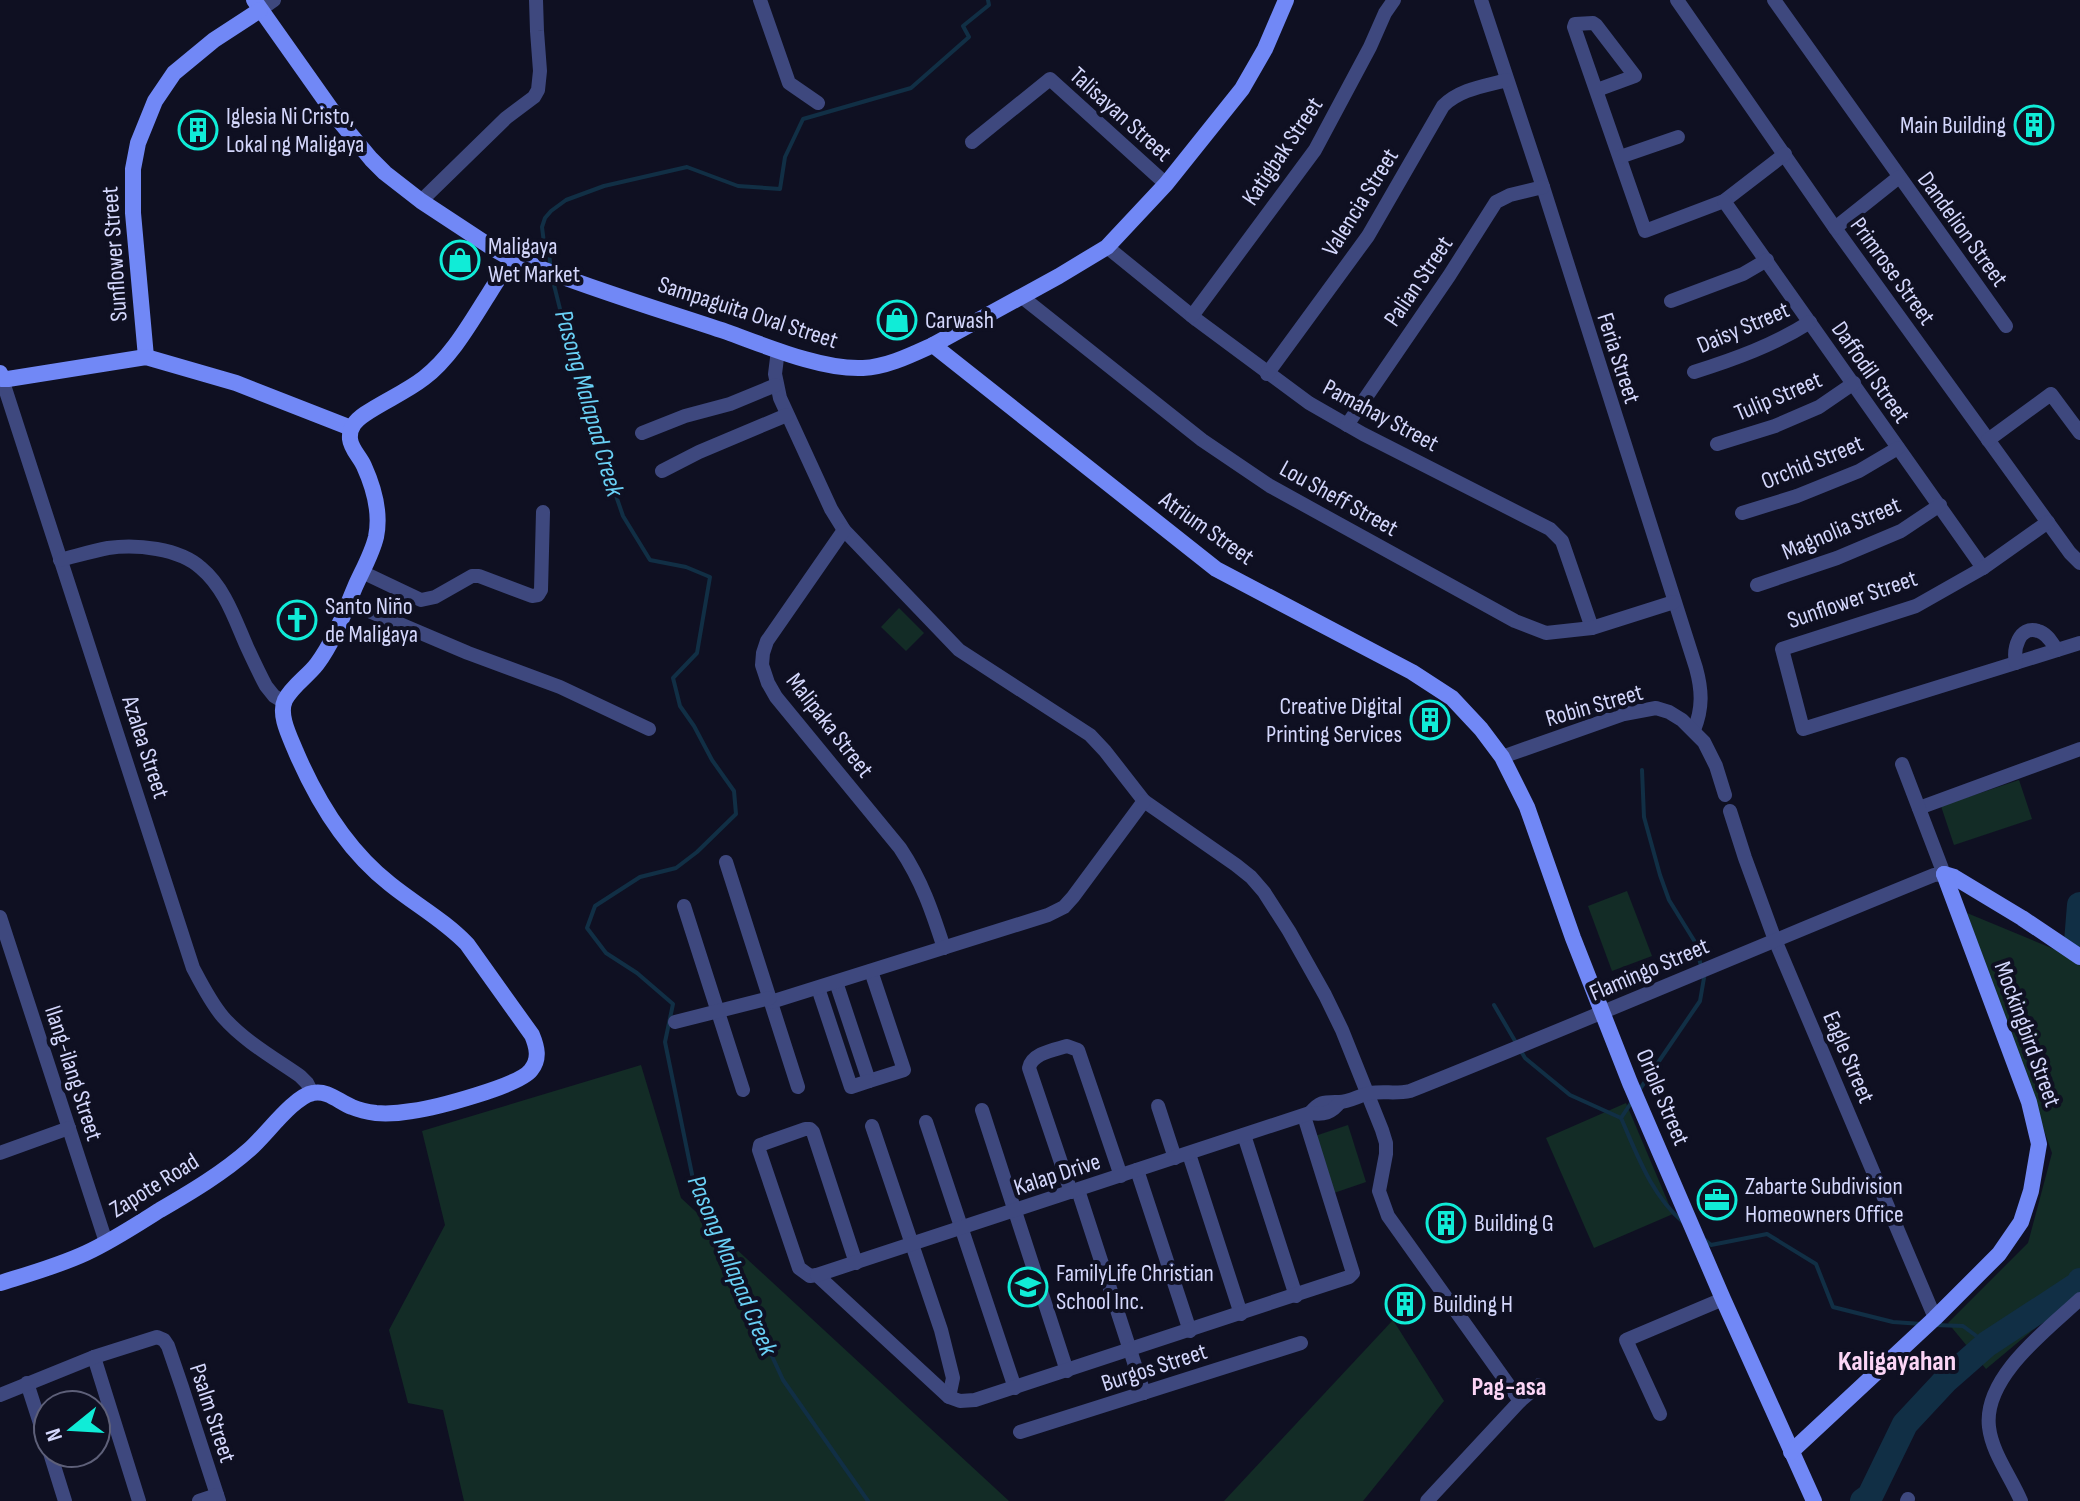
<svg xmlns="http://www.w3.org/2000/svg" width="2080" height="1501" font-family="'Sofia Sans Condensed',sans-serif">
  <style>
    .green { fill: #132c26 }
    .lines { fill: none; stroke-linecap: round; stroke-linejoin: round }
    .stream { stroke: #112f45; stroke-width: 4 }
    .river { stroke: #112f45; stroke-width: 26 }
    .street { stroke: #3e487e; stroke-width: 14 }
    .secondary { stroke: #7188f6; stroke-width: 16 }
    .labels { text-anchor: middle; stroke-width: 8; stroke-linejoin: round; paint-order: stroke }
    .street-label { font-size: 24px; fill: #d4d7fc; stroke: #0f1022 }
    .poi-label { font-size: 24px; fill: #d4d7fc; stroke: #0f1022; text-anchor: start }
    .water-label { font-size: 26px; font-style: italic; fill: #69d0f5; stroke: #0f1022 }
    .neighbourhood-label { font-size: 26px; font-weight: bold; fill: #fcd5f6; stroke: #0f1022 }
    .quarter-label { font-size: 28px; font-weight: bold; fill: #fcd5f6; stroke: #0f1022 }
  </style>
  <rect width="100%" height="100%" fill="#0f1022"/>
  <g class="green">
    <path d="M899 608 924 633 906 651 881 627Z"/>
    <path d="M2019 780 2032 819 1954 845 1941 806Z"/>
    <path d="M1627 891 1652 956 1612 971 1588 906Z"/>
    <path d="M1967 913 2080 960V1284L2059 1308 1986 1369 1948 1323 2028 1243 2052 1153Z"/>
    <path d="M641 1065 681 1198 1009 1501H464L443 1410 408 1403 389 1330 445 1225 422 1131Z"/>
    <path d="M1626 1103 1673 1214 1594 1248 1546 1138Z"/>
    <path d="M1348 1125 1366 1182 1331 1194 1312 1137Z"/>
    <path d="M1393 1320 1444 1401 1363 1501H1224Z"/>
  </g>
  <g class="lines">
    <g class="stream">
      <path d="M551 268 549 255 544 243 542 227 545 218 551 211 566 200 604 186 687 167 738 186 780 189 785 157 803 119 911 88 969 37 963 26 989 5 988 0"/>
      <path d="M552 277 582 397 623 516 650 560 686 567 710 577 697 653 673 678 680 706 694 726 712 760 734 791 736 814 697 852 676 868 640 877 595 906 587 928 606 953 637 973 673 1004 665 1042 695 1189 783 1380 868 1501"/>
      <path d="M1494 1005 1525 1058 1570 1095 1621 1118C1637 1154 1651 1195 1683 1222"/>
      <path d="M1640 1089 1700 1001 1704 978 1695 942 1669 900 1660 875 1644 817 1642 770"/>
      <path d="M1621 1118 1633 1100"/>
      <path d="M1705 1240 1711 1245 1767 1234 1816 1264 1833 1307 1893 1322 1922 1324"/>
      <path d="M1935 1325 1963 1326 1987 1344"/>
      <path d="M1870 1496V1501"/>
    </g>
    <g class="river">
      <path d="M2077 942 2080 905"/>
      <path d="M1863 1501 1870 1496 1905 1424 1946 1380 1987 1344 2079 1284 2080 1281"/>
    </g>
    <g class="street">
      <path d="M760 0 789 83 818 103"/>
      <path d="M1481 0 1543 187 1696 668C1702 690 1703 708 1694 730"/>
      <path d="M1677 0 1835 228 2070 553 2080 563"/>
      <path d="M1774 0 2006 326"/>
      <path d="M260 10 274 0"/>
      <path d="M1597 90 1635 76 1596 25 1593 23 1575 24 1574 27 1645 231 1724 201 1785 154"/>
      <path d="M972 142 1050 79 1166 184"/>
      <path d="M1620 157 1678 137"/>
      <path d="M421 201 506 118 534 97 538 90 540 71 537 31 536 0"/>
      <path d="M1724 201 1983 568"/>
      <path d="M1835 228 1899 177"/>
      <path d="M1107 247 1197 320 1309 403 1363 434 1550 529 1562 541 1592 628"/>
      <path d="M1022 297 1202 440 1270 486 1515 621 1546 633 1592 628 1674 602"/>
      <path d="M1671 301 1743 274 1767 260"/>
      <path d="M1192 316 1315 150 1370 47 1385 13 1394 0"/>
      <path d="M778 350 775 374 780 398 831 509 844 530 959 650 1090 735 1105 751 1144 801 1236 865 1251 877 1264 892 1289 931 1325 995 1342 1030 1382 1130 1386 1143V1154L1379 1191 1388 1216 1520 1401"/>
      <path d="M1694 372C1735 359 1774 345 1810 322"/>
      <path d="M1267 374 1368 236 1443 106C1460 89 1485 86 1507 80"/>
      <path d="M2 379 193 968C202 985 211 1003 223 1017 244 1041 274 1058 300 1076L307 1083 312 1093"/>
      <path d="M1347 425 1449 276 1496 202 1510 195 1543 187"/>
      <path d="M642 433 685 416 730 404 776 385"/>
      <path d="M1988 440 2051 394 2080 433"/>
      <path d="M1717 444 1775 426 1819 407 1854 383"/>
      <path d="M662 471 699 452 787 415"/>
      <path d="M1742 513 1797 496 1859 471 1898 448"/>
      <path d="M2048 522 1983 568 1916 606 1782 649 1803 729 2080 643"/>
      <path d="M844 530 767 641 763 653 762 665 768 683 776 697 900 848C922 881 932 911 944 948"/>
      <path d="M60 560C76 556 92 551 108 548 136 544 179 548 201 568 225 588 235 620 247 647 253 660 259 673 266 686L274 696 284 702"/>
      <path d="M362 572 421 600 435 597 472 576H479L532 596 538 595 541 590 543 512"/>
      <path d="M1757 585 1837 558 1901 531 1940 505"/>
      <path d="M348 602 468 653 560 687 649 729"/>
      <path d="M2016 663C2013 649 2019 625 2038 631 2047 633 2052 643 2057 650"/>
      <path d="M1502 757 1624 714 1656 708 1669 712 1682 720 1704 742 1716 766 1725 795"/>
      <path d="M1919 808 2080 749"/>
      <path d="M1730 811 1745 858 1775 940 1935 1318"/>
      <path d="M726 862 798 1087"/>
      <path d="M684 906 743 1090"/>
      <path d="M0 917 106 1242"/>
      <path d="M836 982 869 1081 904 1070 871 971"/>
      <path d="M818 988 851 1087 869 1081"/>
      <path d="M771 1002 1048 915 1064 907 1073 897 1144 801"/>
      <path d="M675 1022 770 998"/>
      <path d="M1158 1106 1175 1158"/>
      <path d="M982 1110 1067 1371"/>
      <path d="M1310 1113C1320 1101 1324 1102 1339 1102 1349 1102 1360 1095 1370 1093 1384 1091 1397 1094 1410 1091 1585 1021 1759 946 1934 875L1944 874 1902 764"/>
      <path d="M926 1122 1015 1388"/>
      <path d="M872 1126 941 1330 953 1378 949 1397"/>
      <path d="M1244 1135 1296 1296"/>
      <path d="M0 1153 69 1128"/>
      <path d="M1189 1154 1241 1314"/>
      <path d="M1137 1170 1190 1331"/>
      <path d="M1078 1190 1144 1393"/>
      <path d="M1071 1192 1029 1068C1032 1053 1054 1050 1067 1046L1078 1050 1121 1176"/>
      <path d="M856 1263 813 1132 810 1129H805L760 1145 759 1150 799 1268 810 1276 817 1275 949 1397 960 1401 975 1400 1349 1277 1353 1273 1304 1116"/>
      <path d="M817 1275 1310 1113C1324 1115 1332 1113 1340 1102"/>
      <path d="M94 1357 139 1501"/>
      <path d="M27 1383 48 1448"/>
      <path d="M0 1395 94 1357 157 1337 164 1340 168 1346 182 1387 219 1501"/>
      <path d="M1660 1414 1626 1340 1723 1299"/>
      <path d="M1020 1432 1301 1343"/>
      <path d="M50 1453 65 1501"/>
      <path d="M199 1501 217 1495"/>
      <path d="M1427 1501 1520 1401 1539 1385"/>
      <path d="M1907 1501 1908 1499"/>
      <path d="M2021 1501C2011 1477 1992 1453 1989 1427 1983 1377 2048 1329 2080 1299"/>
    </g>
    <g class="secondary">
      <path d="M254 0 341 123 371 159 385 173 421 201 494 249 517 262 529 264C594 290 661 310 727 332 766 346 822 370 863 368 887 367 911 355 933 345L1059 276 1107 247 1166 184 1242 89 1265 49 1286 0"/>
      <path d="M933 345 1216 569 1412 672 1452 698 1481 729 1502 757 1527 807 1573 938 1630 1083 1723 1299 1814 1501"/>
      <path d="M146 357 133 213V169L138 143 155 101 174 73 214 40 260 10"/>
      <path d="M0 373 2 379H8L146 357 236 383 351 428"/>
      <path d="M1944 874 1954 877 2022 918 2080 957"/>
      <path d="M0 1283C29 1274 58 1266 86 1253 112 1241 136 1225 160 1210 191 1192 223 1173 250 1149 266 1135 294 1096 313 1093 328 1090 339 1102 352 1107 359 1110 368 1112 376 1113 387 1114 400 1113 412 1111 435 1108 519 1086 531 1070 540 1059 537 1047 532 1035L467 944C444 920 416 905 390 884 348 851 317 801 296 752 290 737 278 715 285 700 292 686 308 676 317 664 334 641 344 613 355 587 362 571 372 554 376 537 381 513 374 488 364 466 360 457 351 449 350 439 349 427 356 420 365 414 384 401 406 392 424 378 450 358 468 327 485 300 494 287 502 268 517 262"/>
      <path d="M1791 1452 1935 1318 1999 1254 2021 1222 2031 1191 2039 1144 2029 1102 1944 874"/>
    </g>
  </g>
  <defs>
    <g id="building-ring" transform="scale(2)"><circle r="9.5" fill="#0f1022" stroke="#10ecd7" stroke-width="1.5"/><path d="M-4-6H4V6H1V3H-1V6H-4ZM-2.5-4.3h1.7v1.8h-1.7ZM.8-4.3h1.7v1.8H.8ZM-2.5-1h1.7V.8h-1.7ZM.8-1h1.7V.8H.8Z" fill="#10ecd7"/></g>
    <g id="shop-ring" transform="scale(2)"><circle r="9.5" fill="#0f1022" stroke="#10ecd7" stroke-width="1.5"/><path d="M-5-2.5h2.3a2.7 3.5 0 0 1 5.4 0H5L5.5 6h-11ZM-1.5-2.5h3a1.5 2.3 0 0 0-3 0Z" fill="#10ecd7"/></g>
    <g id="church-ring" transform="scale(2)"><circle r="9.5" fill="#0f1022" stroke="#10ecd7" stroke-width="1.5"/><path d="M-1.2-6h2.4v3.5h3.3v2.4h-3.3V6h-2.4V-.1h-3.3v-2.4h3.3Z" fill="#10ecd7"/></g>
    <g id="office-ring" transform="scale(2)"><circle r="9.5" fill="#0f1022" stroke="#10ecd7" stroke-width="1.5"/><path d="M-6-3h4V-5.5h4V-3h4V5H-6ZM-1-4.5V-3h2v-1.5ZM-6 0V1H6V0Z" fill="#10ecd7"/></g>
    <g id="school-ring" transform="scale(2)"><circle r="9.5" fill="#0f1022" stroke="#10ecd7" stroke-width="1.5"/><path d="M0-5L7-2L0 1L-7-2ZM-4 1L0 2.5L4 1V4Q0 6-4 4Z" fill="#10ecd7"/></g>
  </defs>
  <g fill-rule="evenodd">
    <use href="#building-ring" x="2034" y="125"/>
    <use href="#building-ring" x="198" y="130"/>
    <use href="#shop-ring" x="460" y="260"/>
    <use href="#shop-ring" x="897" y="320"/>
    <use href="#church-ring" x="297" y="620"/>
    <use href="#building-ring" x="1430" y="720"/>
    <use href="#office-ring" x="1717" y="1200"/>
    <use href="#building-ring" x="1446" y="1223"/>
    <use href="#school-ring" x="1028" y="1287"/>
    <use href="#building-ring" x="1405" y="1304"/>
  </g>
  <g class="labels">
    <g class="street-label">
      <text transform="translate(1121 114) rotate(42)" y="8">Talisayan Street</text>
      <text transform="translate(1282 151) rotate(-56)" y="8">Katigbak Street</text>
      <text transform="translate(1360 202) rotate(-58)" y="8">Valencia Street</text>
      <text transform="translate(1963 229) rotate(54)" y="8">Dandelion Street</text>
      <text transform="translate(114 254) rotate(-94)" y="8">Sunflower Street</text>
      <text transform="translate(1893 271) rotate(54)" y="8">Primrose Street</text>
      <text transform="translate(1418 281) rotate(-56)" y="8">Palian Street</text>
      <text transform="translate(748 312) rotate(18)" y="8">Sampaguita Oval Street</text>
      <text transform="translate(1743 327) rotate(-23)" y="8">Daisy Street</text>
      <text transform="translate(1619 358) rotate(72)" y="8">Feria Street</text>
      <text transform="translate(1871 372) rotate(55)" y="8">Daffodil Street</text>
      <text transform="translate(1778 396) rotate(-23)" y="8">Tulip Street</text>
      <text transform="translate(1381 415) rotate(28)" y="8">Pamahay Street</text>
      <text transform="translate(1812 462) rotate(-22)" y="8">Orchid Street</text>
      <text transform="translate(1339 498) rotate(29)" y="8">Lou Sheff Street</text>
      <text transform="translate(1207 528) rotate(35)" y="8">Atrium Street</text>
      <text transform="translate(1841 528) rotate(-23)" y="8">Magnolia Street</text>
      <text transform="translate(1852 599) rotate(-19)" y="8">Sunflower Street</text>
      <text transform="translate(1594 705) rotate(-16)" y="8">Robin Street</text>
      <text transform="translate(830 725) rotate(52)" y="8">Malipaka Street</text>
      <text transform="translate(146 747) rotate(72)" y="8">Azalea Street</text>
      <text transform="translate(1649 969) rotate(-23)" y="8">Flamingo Street</text>
      <text transform="translate(2028 1034) rotate(70)" y="8">Mockingbird Street</text>
      <text transform="translate(1849 1057) rotate(67)" y="8">Eagle Street</text>
      <text transform="translate(74 1073) rotate(72)" y="8">Ilang-ilang Street</text>
      <text transform="translate(1663 1097) rotate(67)" y="8">Oriole Street</text>
      <text transform="translate(1057 1174) rotate(-18)" y="8">Kalap Drive</text>
      <text transform="translate(154 1185) rotate(-32)" y="8">Zapote Road</text>
      <text transform="translate(1154 1367) rotate(-18)" y="8">Burgos Street</text>
      <text transform="translate(213 1413) rotate(72)" y="8">Psalm Street</text>
    </g>
    <g class="poi-label">
      <text x="226" y="124">Iglesia Ni Cristo,<tspan x="226" dy="28">Lokal ng Maligaya</tspan></text>
      <text x="2006" y="133" text-anchor="end">Main Building</text>
      <text x="488" y="254">Maligaya<tspan x="488" dy="28">Wet Market</tspan></text>
      <text x="925" y="328">Carwash</text>
      <text x="325" y="614">Santo Niño<tspan x="325" dy="28">de Maligaya</tspan></text>
      <text x="1402" y="714" text-anchor="end">Creative Digital<tspan x="1402" dy="28">Printing Services</tspan></text>
      <text x="1745" y="1194">Zabarte Subdivision<tspan x="1745" dy="28">Homeowners Office</tspan></text>
      <text x="1474" y="1231">Building G</text>
      <text x="1056" y="1281">FamilyLife Christian<tspan x="1056" dy="28">School Inc.</tspan></text>
      <text x="1433" y="1312">Building H</text>
    </g>
    <g class="water-label">
      <text transform="translate(590 403) rotate(74)" y="9">Pasong Malapad Creek</text>
      <text transform="translate(733 1265) rotate(67)" y="9">Pasong Malapad Creek</text>
    </g>
    <g class="neighbourhood-label">
      <text x="1509" y="1395">Pag-asa</text>
    </g>
    <g class="quarter-label">
      <text x="1897" y="1370">Kaligayahan</text>
    </g>
  </g>
  <g transform="translate(72 1429) rotate(252)"><circle r="38" fill="#0f1022" stroke="#5e6079" stroke-width="2"/>
  <path d="M0-6L14 30L0 20L-14 30Z" fill="#10ecd7"/>
  <text y="-12" font-size="22" font-weight="bold" text-anchor="middle" fill="#d4d7fc">N</text>
  </g>
</svg>
